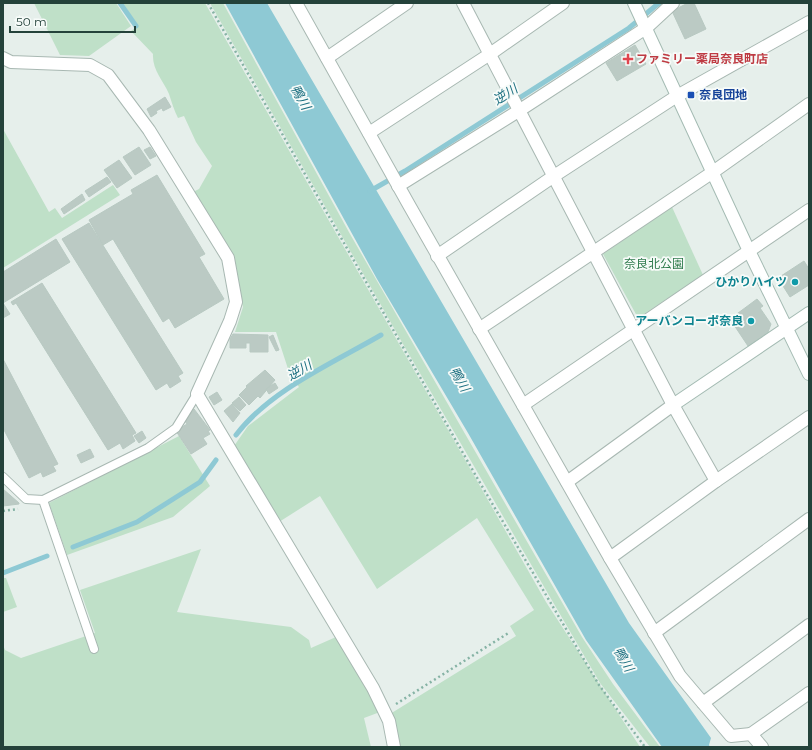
<svg xmlns="http://www.w3.org/2000/svg" width="812" height="750" font-family="Montserrat,'Noto Sans JP',sans-serif">
  <style>
    .green { fill: #bfe0c8 }
    .water { fill: #8ec9d4 }
    .lines { fill: none; stroke-linecap: round; stroke-linejoin: round }
    .stream { stroke: #8ec9d4; stroke-width: 5 }
    .building { fill: #bbcac4; stroke: #b8c9c2 }
    .lane-casing { stroke: #a8b8b2; stroke-width: 10 }
    .street-casing { stroke: #a8b8b2; stroke-width: 14 }
    .secondary-casing { stroke: #a4bbb3; stroke-width: 14 }
    .path { stroke: #86b3a5; stroke-width: 2.5; stroke-dasharray: 2 3; stroke-linecap: butt }
    .lane { stroke: #fff; stroke-width: 8 }
    .street { stroke: #fff; stroke-width: 12 }
    .secondary { stroke: #fff; stroke-width: 12 }
    .health-dot { fill: #e0444e; stroke: #f7fbf9; stroke-width: 1.5 }
    .transit-dot { fill: #1a4fb4; stroke: #f7fbf9; stroke-width: 1.5 }
    .culture-dot { fill: #0f9aa8; stroke: #f7fbf9; stroke-width: 1.5 }
    .labels { text-anchor: middle; stroke-width: 3.5; stroke-linejoin: round; paint-order: stroke }
    .health-label { font-size: 12px; font-weight: bold; fill: #be3a42; stroke: #f7fbf9; text-anchor: start }
    .transit-label { font-size: 12px; font-weight: bold; fill: #164399; stroke: #f7fbf9; text-anchor: start }
    .park-label { font-size: 12px; fill: #2d7a4b; stroke: #f7fbf9 }
    .culture-label { font-size: 12px; font-weight: bold; fill: #0d838f; stroke: #f7fbf9; text-anchor: end }
    .water-label { font-size: 13px; font-style: italic; fill: #1c6f80; stroke: #f7fbf9 }
  </style>
  <rect width="100%" height="100%" fill="#e6efeb"/>
  <g class="green">
    <path d="M34 3H116L131 26 89 56 60 55Z"/>
    <path d="M123 3H205L546 602 640 747H399L390 714 516 636 510 626 534 610 477 518 377 589 320 496 279 522 234 446 248 426 299 387 291 378 276 332H235L243 307 241 298 193 192 199 189 212 166 196 142 184 116 178 118C174 110 172 103 169 94 163 80 152 70 153 54L131 31 138 26Z"/>
    <path d="M210 3H223L350 234 582 637 613 684 660 747H650L600 683 403 344Z"/>
    <path d="M3 129 49 212 55 208 62 218 113 185 120 195 3 268Z"/>
    <path d="M672 207 703 275 638 318 603 254Z"/>
    <path d="M179 436 210 486 173 517 67 555 49 503Z"/>
    <path d="M201 549 177 612 291 627 309 640 311 648 336 637 380 712 364 718 371 747H3V645L5 650 21 658 95 633 80 590Z"/>
    <path d="M3 578H6L17 607 3 612Z"/>
  </g>
  <path class="water" d="M225 3H267L629 623 711 738 709 745 710 747H662L586 640 468 433 377 279Z"/>
  <g class="lines">
    <g class="stream">
      <path d="M120 3 136 26"/>
      <path d="M370 191 405 171 629 28 659 3"/>
      <path d="M236 435C270 390 333 363 381 335"/>
      <path d="M73 547 137 522 200 482 216 460"/>
      <path d="M3 573 47 556"/>
    </g>
  </g>
  <g class="building">
    <path d="M688 3H694L706 29 685 39 672 11Z"/>
    <path d="M635 45 646 64 617 81 606 63Z"/>
    <path d="M165 97 171 107 163 111 162 108 156 111 157 113 151 117 147 109Z"/>
    <path d="M139 147 151 165 135 175 123 157Z"/>
    <path d="M150 147 156 156 150 159 144 150Z"/>
    <path d="M119 160 132 178 117 188 104 170Z"/>
    <path d="M157 175 205 254 199 257 224 299 175 328 169 318 163 322 113 239 103 245 89 220 133 194 131 190Z"/>
    <path d="M107 177 111 182 89 197 85 191Z"/>
    <path d="M82 194 85 200 64 214 61 209Z"/>
    <path d="M89 223 183 373 178 376 181 381 170 388 167 383 156 390 62 239Z"/>
    <path d="M56 239 70 262 3 303 10 314 3 318V272Z"/>
    <path d="M804 261 809 269V285L790 297 778 278Z"/>
    <path d="M42 283 136 433 132 435 135 441 123 449 120 443 108 450 16 303 13 305 11 302Z"/>
    <path d="M757 299 763 306 760 308 771 324 768 332 748 346 730 319Z"/>
    <path d="M233 334 268 335V352H250V343H246V348H230V339Z"/>
    <path d="M273 335 279 350 276 351 269 337Z"/>
    <path d="M3 359 58 464 53 466 56 471 43 477 41 472 29 478 3 428Z"/>
    <path d="M265 370 275 380 260 398 258 396 249 405 239 395 247 387 246 386Z"/>
    <path d="M275 383 278 388 269 394 266 389Z"/>
    <path d="M217 392 222 400 214 405 209 397Z"/>
    <path d="M239 397 246 405 240 411 232 403Z"/>
    <path d="M232 404 240 413 233 422 224 411Z"/>
    <path d="M194 409 210 430 208 431 210 434 203 438 207 444 191 454 176 431 187 424 185 421Z"/>
    <path d="M142 431 146 438 139 443 134 436Z"/>
    <path d="M90 449 94 457 81 463 77 455Z"/>
    <path d="M3 489 19 503V504L3 506Z"/>
  </g>
  <g class="lines">
    <g class="lane-casing">
      <g id="lane">
        <path d="M3 477 26 499 43 500 148 448 176 428 197 394"/>
        <path d="M43 500 94 649"/>
      </g>
    </g>
    <g class="street-casing">
      <g id="street">
        <path d="M296 3 409 205 610 558 680 676 731 736 751 734"/>
        <path d="M463 3 673 405 716 481"/>
        <path d="M3 58 11 62 90 65 108 75 149 130 228 258 236 302 230 321 197 394 373 688 389 721 394 747"/>
        <path d="M327 58 407 3"/>
        <path d="M369 133 490 54 563 3"/>
        <path d="M398 186 520 110 646 28 673 3"/>
        <path d="M437 256 554 176 677 96 809 22"/>
        <path d="M479 329 713 172 809 104"/>
        <path d="M523 405 809 210"/>
        <path d="M567 482 673 405"/>
        <path d="M610 558 716 481 809 417"/>
        <path d="M654 633 809 519"/>
        <path d="M703 703 809 625"/>
        <path d="M762 747 751 734 809 693"/>
      </g>
    </g>
    <g class="secondary-casing">
      <g id="secondary">
        <path d="M634 3 749 251 809 374"/>
        <path d="M673 405 809 313"/>
      </g>
    </g>
    <g class="path">
      <path d="M208 3 476 476 599 685 645 747"/>
      <path d="M3 511 18 509"/>
      <path d="M396 704 510 632"/>
    </g>
    <use href="#lane" class="lane"/>
    <use href="#street" class="street"/>
    <use href="#secondary" class="secondary"/>
  </g>
  <path class="health-dot" d="M626 53h4v4h4v4h-4v4h-4v-4h-4v-4h4z"/>
  <rect class="transit-dot" x="687" y="91" width="8" height="8" rx="2"/>
  <g class="culture-dot">
    <circle cx="795" cy="282" r="4"/>
    <circle cx="751" cy="321" r="4"/>
  </g>
  <g class="labels">
    <g class="health-label">
      <text x="636" y="63">ファミリー薬局奈良町店</text>
    </g>
    <g class="transit-label">
      <text x="699" y="99">奈良団地</text>
    </g>
    <g class="park-label">
      <text x="654" y="268">奈良北公園</text>
    </g>
    <g class="culture-label">
      <text x="787" y="286">ひかりハイツ</text>
      <text x="743" y="325">アーバンコーポ奈良</text>
    </g>
    <g class="water-label">
      <text transform="translate(505 94) rotate(-33)" y="5">逆川</text>
      <text transform="translate(301 97) rotate(61)" y="5">鴨川</text>
      <text transform="translate(299 370) rotate(-30)" y="5">逆川</text>
      <text transform="translate(460 379) rotate(60)" y="5">鴨川</text>
      <text transform="translate(624 659) rotate(60)" y="5">鴨川</text>
    </g>
  </g>
  <rect width="812" height="750" fill="none" stroke="#24423a" stroke-width="8"/>
  <path d="M10 26v6h125v-6" fill="none" stroke="#24423a" stroke-width="2"/>
  <text x="16" y="26" font-size="12" fill="#24423a" stroke="#f7fbf9" stroke-width="3" paint-order="stroke">50 m</text>
</svg>
